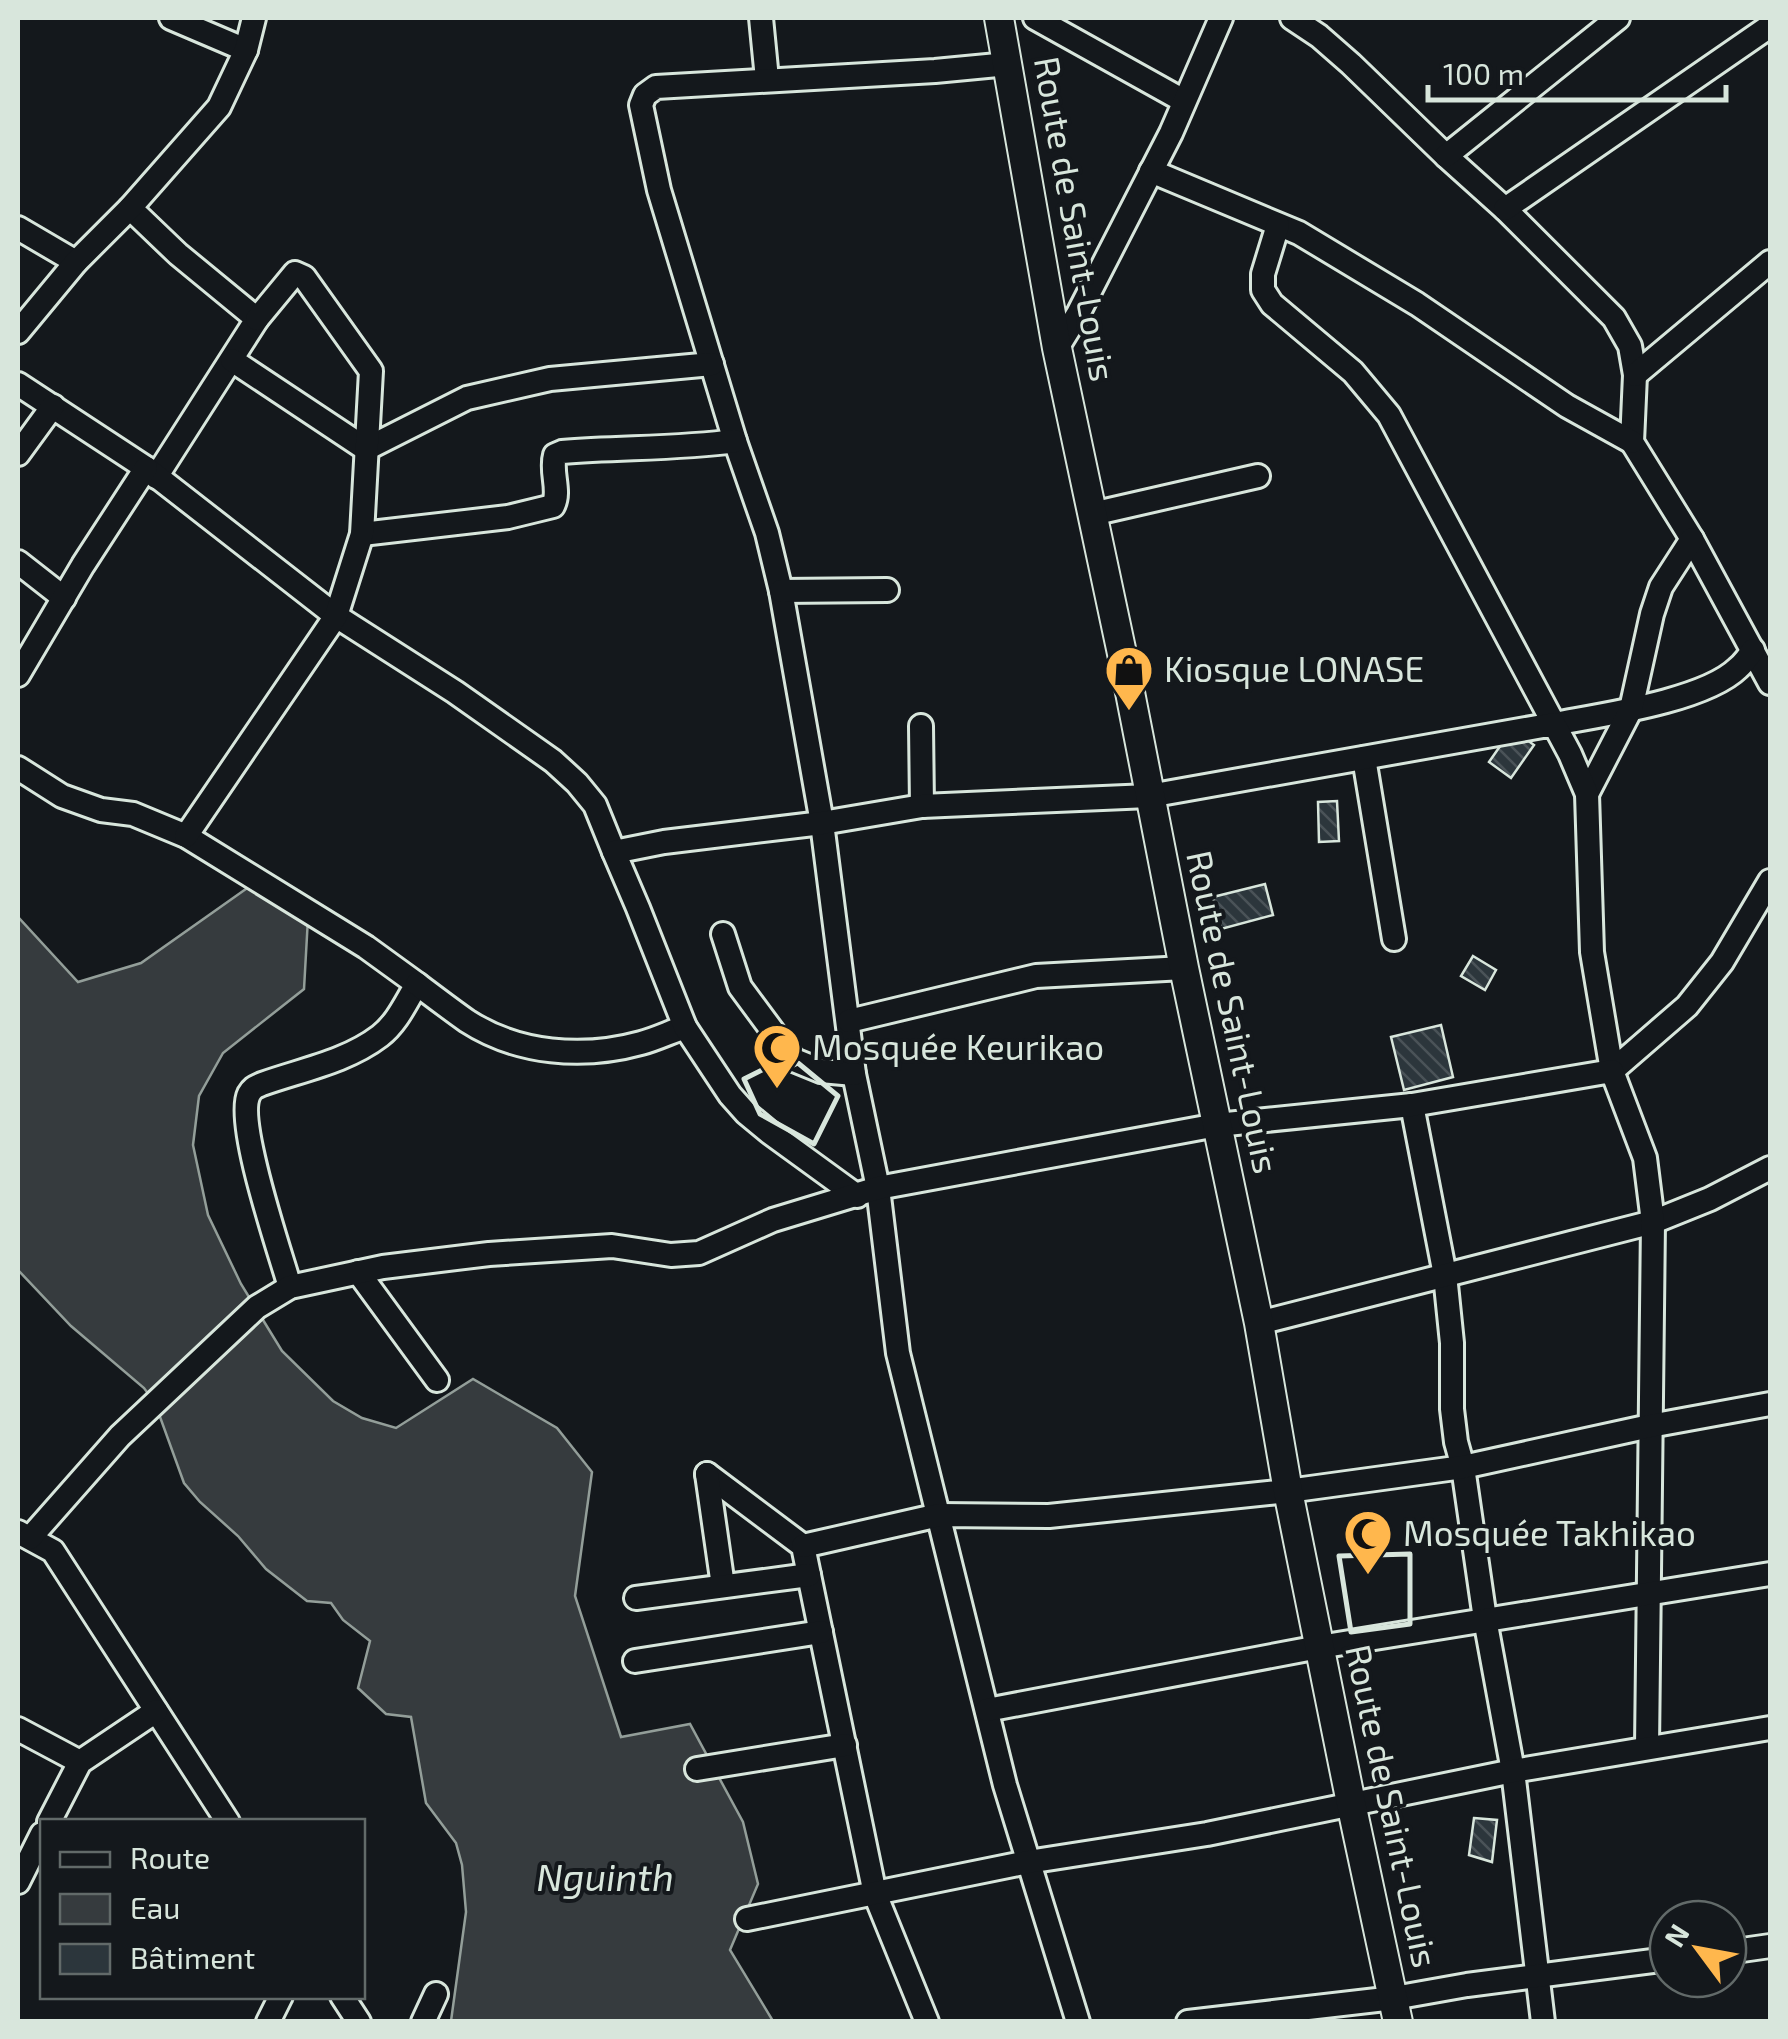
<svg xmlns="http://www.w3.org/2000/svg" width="1788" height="2039" font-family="'Exo 2',sans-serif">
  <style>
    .water { fill: #363b3e; stroke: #939e99; stroke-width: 2.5 }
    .building { fill: url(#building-back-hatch); stroke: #d8e6dc; stroke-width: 2.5 }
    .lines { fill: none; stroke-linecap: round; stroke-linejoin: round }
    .minor-casing { stroke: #d8e6dc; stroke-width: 28 }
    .major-casing { stroke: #d8e6dc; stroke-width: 32 }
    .minor { stroke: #14181c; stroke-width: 22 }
    .major { stroke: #14181c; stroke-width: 28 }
    .wall { stroke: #d8e6dc; stroke-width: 5 }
    .labels { text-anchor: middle; stroke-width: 8; stroke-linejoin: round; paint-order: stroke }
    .street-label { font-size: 35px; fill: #d8e6dc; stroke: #14181c }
    .poi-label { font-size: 35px; fill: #d8e6dc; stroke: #14181c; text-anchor: start }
    .water-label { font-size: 38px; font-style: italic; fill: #d8e6dc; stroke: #14181c }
  </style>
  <defs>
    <pattern id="building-back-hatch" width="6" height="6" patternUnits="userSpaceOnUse" patternTransform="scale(2.5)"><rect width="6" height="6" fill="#2c363c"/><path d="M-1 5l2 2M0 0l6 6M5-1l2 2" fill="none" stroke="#4a5358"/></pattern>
  </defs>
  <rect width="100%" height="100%" fill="#14181c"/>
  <path class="water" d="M253 884 308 918 304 989 223 1053 199 1096 193 1145 208 1215 241 1284 282 1351 333 1401 362 1418 396 1428 473 1379 557 1428 592 1472 575 1596 621 1737 690 1724 743 1822 758 1884 730 1950 773 2021H451L466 1912 462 1865 456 1843 426 1803 411 1717 386 1714 358 1688 370 1641 343 1620 331 1603 307 1601 266 1569 238 1536 200 1502 184 1483 155 1403 144 1388 71 1326 18 1270V917L78 982 141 963Z"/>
  <g class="building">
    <path d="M1512 729 1534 745 1511 778 1489 762Z"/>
    <path d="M1337 801 1339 841 1319 842 1318 802Z"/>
    <path d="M1265 884 1273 915 1221 929 1213 897Z"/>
    <path d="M1473 956 1496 970 1485 990 1461 976Z"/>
    <path d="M1441 1025 1453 1077 1404 1090 1391 1037Z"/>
    <path d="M1474 1818 1497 1820 1492 1862 1469 1855Z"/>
  </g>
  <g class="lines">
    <g class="minor-casing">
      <g id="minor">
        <path d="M171 18 246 50"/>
        <path d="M761 18 767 79"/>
        <path d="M1035 18 1184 101"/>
        <path d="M1292 18 1319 36 1351 64 1446 156 1505 209 1614 318 1630 346 1635 375 1632 442 1692 539 1770 683"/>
        <path d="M1008 64 935 71 656 87 645 95 641 105 659 190 735 441 767 533 781 591 822 823 854 1074 878 1188 898 1353 1005 1785 1078 2022"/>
        <path d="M1446 156 1618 18"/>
        <path d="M1151 171 1299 233 1417 304 1567 406 1632 442"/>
        <path d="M130 208 178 254 257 319 156 477"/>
        <path d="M1505 209 1770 26"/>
        <path d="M1278 225 1263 274V290L1272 304 1353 372 1389 415 1554 724C1601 715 1704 701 1738 668 1744 663 1749 656 1753 650"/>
        <path d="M18 228 76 262"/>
        <path d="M18 332 76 262 130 208 219 107 246 50 254 18"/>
        <path d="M1057 348 1078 314 1171 133 1221 18"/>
        <path d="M232 360 366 449 467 398 550 379 712 364"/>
        <path d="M1635 375 1770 262"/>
        <path d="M18 384 146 468 336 616 455 692 553 761 577 783 595 805 614 852"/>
        <path d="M18 454 53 406"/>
        <path d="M1092 514 1258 476"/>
        <path d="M362 534 508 517 553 506C561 491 550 472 555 455L562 452C620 447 678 449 735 441"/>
        <path d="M18 562 64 598"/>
        <path d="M781 591 887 590"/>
        <path d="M18 675 83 565 146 468"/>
        <path d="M921 726 922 806"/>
        <path d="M1364 758 1394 939"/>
        <path d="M18 768 62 796 101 810 133 814 186 836 366 947 417 984C406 1002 397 1023 380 1036 346 1062 301 1070 262 1084 256 1087 253 1087 249 1094 235 1122 280 1252 290 1287"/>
        <path d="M1587 794 1631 709 1652 614 1661 587 1692 539"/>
        <path d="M186 836 336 616 362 534 371 371 304 277 295 273 257 319"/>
        <path d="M723 934 740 987 794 1060 821 1071 854 1074"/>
        <path d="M417 984C433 996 450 1009 467 1021 518 1054 583 1059 641 1043 656 1039 670 1032 685 1027"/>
        <path d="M849 1021 1036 976 1184 968"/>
        <path d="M1412 1105 1445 1275 1452 1343V1409L1456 1442 1463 1467 1485 1619 1513 1771 1543 2022"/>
        <path d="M857 1196 769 1132 746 1113 730 1095 685 1027 638 908 614 852 664 842 822 823 922 806 1149 796 1554 724 1570 754 1587 794 1592 952 1612 1071 1687 1006 1722 962 1770 881"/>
        <path d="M358 1272 437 1380"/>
        <path d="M1259 1323 1653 1222 1710 1199 1770 1168"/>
        <path d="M707 1474 803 1546 875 1894 927 2022"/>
        <path d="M707 1474 723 1586"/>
        <path d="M18 1532 53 1551 228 1822"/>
        <path d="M30 1538 120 1436 257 1307 290 1287 383 1267 489 1254 612 1246 671 1255 699 1253 773 1220 878 1188 1217 1125 1412 1105 1612 1071 1645 1158 1653 1222 1647 1748"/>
        <path d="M803 1546 939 1515 1049 1516 1288 1491 1463 1467 1650 1426 1770 1404"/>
        <path d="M636 1598 809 1575"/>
        <path d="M635 1661 821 1632"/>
        <path d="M987 1710 1319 1647 1770 1574"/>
        <path d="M18 1729 80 1762"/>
        <path d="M697 1769 845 1745"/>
        <path d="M49 1822 80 1762 156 1711"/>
        <path d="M18 1882 42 1834"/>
        <path d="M747 1919 1028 1862 1207 1834 1513 1771 1770 1728"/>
        <path d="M1728 1952 1770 1946"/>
        <path d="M342 1996 359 2022"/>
        <path d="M268 2022 281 1996"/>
        <path d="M423 2022 436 1994"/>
        <path d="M1188 2022 1394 1998 1467 1985 1668 1959"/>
      </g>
    </g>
    <g class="major-casing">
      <path id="major" d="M999 18 1057 348 1127 677 1184 968 1259 1323 1288 1491 1351 1803 1398 2022"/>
    </g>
    <use href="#minor" class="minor"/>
    <use href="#major" class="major"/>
    <g class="wall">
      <path d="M787 1063 789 1067 798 1063 838 1096 814 1144 760 1114 744 1079 768 1067Z"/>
      <path d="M1410 1554V1624L1351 1632 1339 1556Z"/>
    </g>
  </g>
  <defs>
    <g id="shop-pin" transform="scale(2.5)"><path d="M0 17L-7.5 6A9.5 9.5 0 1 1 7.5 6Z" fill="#ffb74d" stroke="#14181c"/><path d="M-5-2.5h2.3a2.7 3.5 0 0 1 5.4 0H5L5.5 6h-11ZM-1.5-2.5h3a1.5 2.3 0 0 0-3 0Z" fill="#111"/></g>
    <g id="mosque-pin" transform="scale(2.5)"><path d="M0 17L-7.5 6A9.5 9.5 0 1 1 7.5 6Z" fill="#ffb74d" stroke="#14181c"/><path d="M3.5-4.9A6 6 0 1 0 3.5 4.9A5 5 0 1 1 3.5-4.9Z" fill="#111"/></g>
  </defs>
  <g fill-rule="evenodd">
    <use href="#shop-pin" x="1129" y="670"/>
    <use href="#mosque-pin" x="777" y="1048"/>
    <use href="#mosque-pin" x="1368" y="1534"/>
  </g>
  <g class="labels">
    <g class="street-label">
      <text transform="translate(1074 219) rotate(80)" y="12">Route de Saint-Louis</text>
      <text transform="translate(1232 1012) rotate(78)" y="12">Route de Saint-Louis</text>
      <text transform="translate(1391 1806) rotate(78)" y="12">Route de Saint-Louis</text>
    </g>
    <g class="poi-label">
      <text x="1164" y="682">Kiosque LONASE</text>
      <text x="812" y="1060">Mosquée Keurikao</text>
      <text x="1403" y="1546">Mosquée Takhikao</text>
    </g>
    <g class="water-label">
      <text x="605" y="1891">Nguinth</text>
    </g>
  </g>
  <rect width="1788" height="2039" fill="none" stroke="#d8e6dc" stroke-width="40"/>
  <rect x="40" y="1819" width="325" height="180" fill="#14181c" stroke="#626a69" stroke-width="2.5"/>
  <rect x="60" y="1852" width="50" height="15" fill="#14181c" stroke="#626a69" stroke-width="2.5"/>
  <text x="130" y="1869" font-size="30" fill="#d8e6dc">Route</text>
  <rect x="60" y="1894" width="50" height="30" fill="#363b3e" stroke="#626a69" stroke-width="2.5"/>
  <text x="130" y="1919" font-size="30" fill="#d8e6dc">Eau</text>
  <rect x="60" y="1944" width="50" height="30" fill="#2c363c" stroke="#626a69" stroke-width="2.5"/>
  <text x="130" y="1969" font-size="30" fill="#d8e6dc">Bâtiment</text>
  <g transform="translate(1698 1949) rotate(302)"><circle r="48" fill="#14181c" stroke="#626a69" stroke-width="2.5"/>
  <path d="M0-8L18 38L0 25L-18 38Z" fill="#ffb74d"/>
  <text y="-15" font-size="28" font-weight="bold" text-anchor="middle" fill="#d8e6dc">N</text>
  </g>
  <path d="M1428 85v15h298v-15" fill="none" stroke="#d8e6dc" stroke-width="5"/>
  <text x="1443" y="85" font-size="30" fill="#d8e6dc" stroke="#14181c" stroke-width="8" paint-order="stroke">100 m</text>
</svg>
